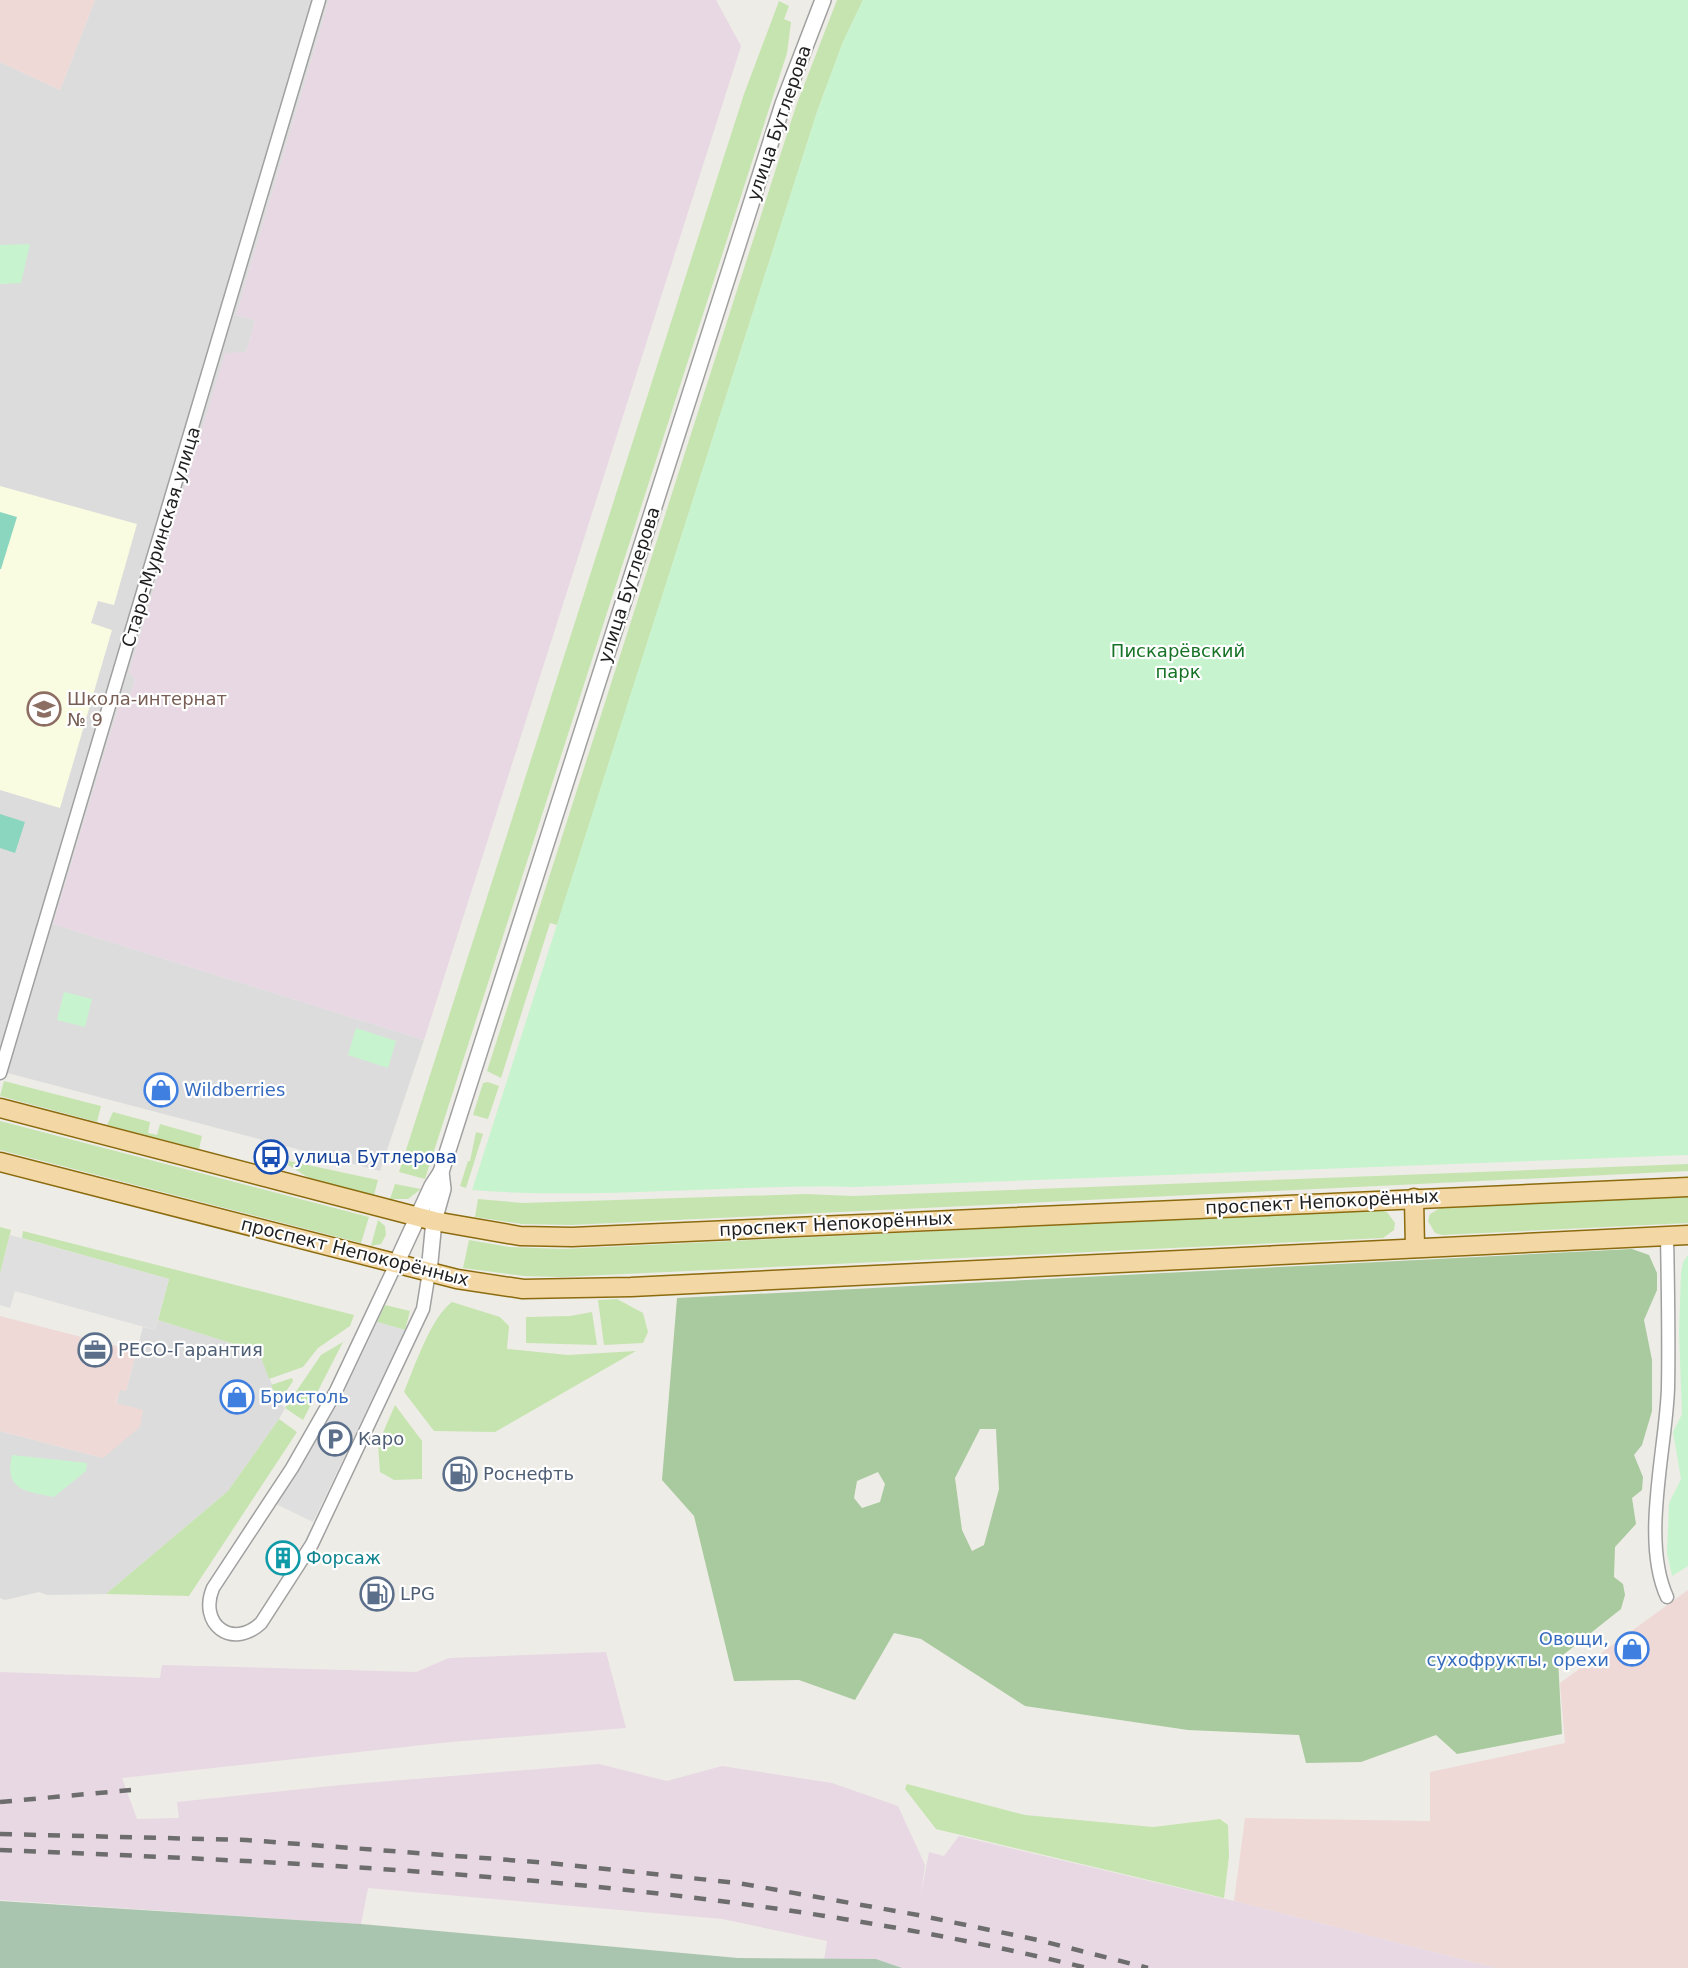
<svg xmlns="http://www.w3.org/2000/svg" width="1688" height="1968" font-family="'DejaVu Sans',sans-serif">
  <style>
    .residential { fill: #dddcdc }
    .commercial { fill: #eed9d7 }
    .industrial { fill: #e7d8e3 }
    .education { fill: #fafce1 }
    .grass { fill: #c6e4b0 }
    .forest { fill: #a8ca9e; fill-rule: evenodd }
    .cemetery { fill: #a9c5af }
    .park { fill: #c7f4ce }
    .pitch { fill: #8bd6bf }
    .parking { fill: #dfdfdf }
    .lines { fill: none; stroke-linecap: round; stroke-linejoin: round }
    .minor-casing { stroke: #a0a0a0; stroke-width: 15 }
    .tertiary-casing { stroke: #a0a0a0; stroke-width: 18 }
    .primary-casing { stroke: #8b6b0e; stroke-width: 21 }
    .minor { stroke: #fff; stroke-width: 12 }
    .tertiary { stroke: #fff; stroke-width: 15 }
    .primary { stroke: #f3d8a6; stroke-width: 18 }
    .rail { stroke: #6d6d6d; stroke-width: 4.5; stroke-dasharray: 12 12; stroke-linecap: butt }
    .labels { text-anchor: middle; stroke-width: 4.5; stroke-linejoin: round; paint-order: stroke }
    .street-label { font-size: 18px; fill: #1f1f1f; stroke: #fff }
    .park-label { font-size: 18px; fill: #167325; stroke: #fff }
    .education-label { font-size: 18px; fill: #785e54; stroke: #fff; text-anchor: start }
    .shop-label { font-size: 18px; fill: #366cbe; stroke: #fff; text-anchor: start }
    .transit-label { font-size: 18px; fill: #164399; stroke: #fff; text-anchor: start }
    .service-label { font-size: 18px; fill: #4e5e75; stroke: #fff; text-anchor: start }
    .culture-label { font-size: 18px; fill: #0d838f; stroke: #fff; text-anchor: start }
  </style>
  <rect width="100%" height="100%" fill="#eeece6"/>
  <g class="residential">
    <path d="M95 0H329L236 315 255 320 250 339 246 352 225 354 129 672 135 679 130 697 122 695 53 924 424 1040 380 1171 0 1071V62L60 90Z"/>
    <path d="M158 1320 259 1352 279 1402 285 1408 279 1419 228 1491 106 1594 47 1595 39 1592 5 1600 0 1598V1431L103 1458 120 1389 126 1391 143 1327 155 1330Z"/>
  </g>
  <g class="commercial">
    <path d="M0 0H95L60 90 0 62Z"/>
    <path d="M0 1316 132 1350 136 1353 126 1391 120 1390 116 1403 143 1410 140 1427 103 1458 0 1431Z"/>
    <path d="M1688 1590V1968H1496L1234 1901 1245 1818 1430 1821V1772L1565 1743 1560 1683Z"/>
  </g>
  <g class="industrial">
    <path d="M329 0H716L741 46 424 1040 53 924 122 695 130 697 135 679 129 672 225 353 246 352 250 339 255 320 236 315Z"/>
    <path d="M606 1652 626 1728 450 1742 122 1778 137 1819 179 1818 177 1802 341 1785 599 1764 667 1781 722 1766 832 1783 898 1806 925 1865 921 1894 929 1852 944 1856 959 1836 1234 1901 1496 1968H902L876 1959 824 1960 827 1941 722 1919 368 1888 361 1924 0 1900V1672L160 1678 162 1665 416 1672 449 1658Z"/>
  </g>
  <path class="education" d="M0 486 137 524 114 605 98 601 91 623 112 630 60 808 0 790Z"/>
  <g class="grass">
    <path d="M837 0H863L843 42 818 109 557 925 550 923 501 1078 487 1071 796 106Z"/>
    <path d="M779 1 789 6 784 19 791 22 787 53 425 1179 399 1172 744 94Z"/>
    <path d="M4 1081 101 1106 97 1122 0 1096Z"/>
    <path d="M488 1082 499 1086 488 1119 473 1115 483 1083Z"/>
    <path d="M113 1112 150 1122 148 1133 157 1135 160 1124 202 1136 199 1149 107 1125Z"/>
    <path d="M0 1121 369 1217 361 1243 0 1150Z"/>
    <path d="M476 1132 483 1134 466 1188 460 1186 468 1161H470Z"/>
    <path d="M289 1161 378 1180 374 1195 309 1178 288 1165Z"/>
    <path d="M1688 1164V1171L571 1225 522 1224 475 1217 478 1199 523 1203 806 1194 853 1196Z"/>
    <path d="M395 1184 421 1189 408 1199H390Z"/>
    <path d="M1688 1195V1223L1442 1235 1435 1233 1428 1221 1430 1214 1442 1207Z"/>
    <path d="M1380 1210 1387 1212 1395 1223 1394 1230 1383 1238 562 1277 524 1276 463 1268 469 1240 509 1247 563 1249Z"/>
    <path d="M378 1220 385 1226 386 1235 381 1244 371 1246Z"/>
    <path d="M0 1227 11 1230 0 1274Z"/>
    <path d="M23 1231 354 1315 350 1326 318 1348 303 1367 269 1379 259 1352 158 1320 169 1279 22 1238Z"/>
    <path d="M617 1299 643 1313 648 1332 643 1343 604 1345 598 1300Z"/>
    <path d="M452 1302 500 1317 509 1326 507 1349 568 1355 636 1351 495 1432 434 1431 404 1392C414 1368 431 1317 452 1302Z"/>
    <path d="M385 1305 410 1311 405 1330 377 1322Z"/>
    <path d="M592 1312 597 1345 526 1343V1317L570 1316Z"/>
    <path d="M343 1342 303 1420 285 1408 321 1355Z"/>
    <path d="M292 1378 293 1381 279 1402 271 1385Z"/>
    <path d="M395 1405 422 1441V1479L394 1480 380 1472 378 1444Z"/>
    <path d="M279 1419 297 1432 189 1596 106 1594 228 1491Z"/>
    <path d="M907 1784 1025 1815 1153 1827 1220 1819 1228 1825 1229 1856 1224 1898 936 1829 905 1789Z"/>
  </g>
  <path class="forest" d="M1632 1249 1649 1255 1657 1273V1290L1644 1320 1652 1360V1411L1642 1445 1634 1455 1643 1477 1642 1490 1632 1498 1636 1524 1615 1547 1614 1577 1623 1584 1625 1595 1621 1609 1558 1659 1562 1734 1457 1754 1436 1735 1361 1762 1306 1763 1299 1735 1188 1730 1025 1706 921 1639 894 1633 855 1700 799 1680 734 1681 694 1516 662 1480 677 1298ZM980 1429H996L999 1489 984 1545 972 1551 962 1530 955 1478ZM878 1472 885 1484 880 1502 862 1508 854 1498 857 1481Z"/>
  <path class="cemetery" d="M0 1901 361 1924 738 1958 876 1959 902 1968H0Z"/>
  <g class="park">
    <path d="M863 0H1688V1155L853 1187C726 1184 599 1200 472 1190L818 109 843 42Z"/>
    <path d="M30 244 21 283 0 284V245Z"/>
    <path d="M64 992 92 999 85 1027 57 1020Z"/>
    <path d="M356 1028 396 1041 388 1068 348 1055Z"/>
    <path d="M1688 1255V1566L1672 1576 1667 1553 1669 1503 1681 1479 1673 1432 1682 1414 1679 1333 1681 1273 1683 1262Z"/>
    <path d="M12 1455 87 1463 86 1471 54 1497C25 1491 4 1491 12 1455Z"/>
  </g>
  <g class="pitch">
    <path d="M0 512 17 517 1 569H0Z"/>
    <path d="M0 814 25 822 15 853 0 848Z"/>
  </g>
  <g class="parking">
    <path d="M10 1235 169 1279 155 1330 15 1291 10 1308 0 1305V1274Z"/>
    <path d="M377 1322 405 1330 313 1522 276 1504 342 1397Z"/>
  </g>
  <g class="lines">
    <g class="minor-casing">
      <g id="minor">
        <path d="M0 1073 319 0"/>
        <path d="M1667 1236C1668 1287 1669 1337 1668 1388 1666 1450 1641 1540 1667 1597"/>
        <path d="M396 1264 336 1391 292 1468 213 1588C198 1624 232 1650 261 1623L312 1544 423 1309 429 1272"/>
      </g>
    </g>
    <g class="tertiary-casing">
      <g id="tertiary">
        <path d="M396 1264 432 1186 441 1172 783 104 823 0"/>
        <path d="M429 1272 434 1221 443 1189 441 1172"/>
      </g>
    </g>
    <g class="primary-casing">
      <g id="primary">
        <path d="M0 1108 434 1221 520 1236 572 1237 1688 1187"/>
        <path d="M0 1162 457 1279 523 1289 631 1287 1688 1235"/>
        <path d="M1414 1198 1415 1248"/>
      </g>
    </g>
    <use href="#minor" class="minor"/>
    <use href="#tertiary" class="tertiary"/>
    <use href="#primary" class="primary"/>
    <g class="rail">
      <path d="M0 1802 131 1790"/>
      <path d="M0 1834 246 1840 549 1863 738 1883 918 1915 1038 1940 1148 1968"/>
      <path d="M0 1850C364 1865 732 1881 1087 1968"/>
    </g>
  </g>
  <defs>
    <g id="school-ring" transform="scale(1.725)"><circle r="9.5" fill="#fff" stroke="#8d6e63" stroke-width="1.5"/><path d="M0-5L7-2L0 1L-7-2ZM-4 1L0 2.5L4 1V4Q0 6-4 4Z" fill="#8d6e63"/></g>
    <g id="shop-ring" transform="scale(1.725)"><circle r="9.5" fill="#fff" stroke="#3f7fe0" stroke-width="1.5"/><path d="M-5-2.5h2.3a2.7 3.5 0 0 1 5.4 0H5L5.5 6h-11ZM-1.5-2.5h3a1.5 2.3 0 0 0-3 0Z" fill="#3f7fe0"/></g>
    <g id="bus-ring" transform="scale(1.725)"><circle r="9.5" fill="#fff" stroke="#1a4fb4" stroke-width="1.5"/><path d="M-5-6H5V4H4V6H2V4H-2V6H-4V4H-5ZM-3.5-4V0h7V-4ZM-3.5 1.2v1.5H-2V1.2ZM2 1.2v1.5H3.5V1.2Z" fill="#1a4fb4"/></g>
    <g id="office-ring" transform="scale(1.725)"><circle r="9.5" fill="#fff" stroke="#5c6f8a" stroke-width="1.5"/><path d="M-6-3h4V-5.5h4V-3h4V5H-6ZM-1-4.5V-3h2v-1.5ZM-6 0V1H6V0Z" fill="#5c6f8a"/></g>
    <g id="parking-ring" transform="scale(1.725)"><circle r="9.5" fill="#fff" stroke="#5c6f8a" stroke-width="1.5"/><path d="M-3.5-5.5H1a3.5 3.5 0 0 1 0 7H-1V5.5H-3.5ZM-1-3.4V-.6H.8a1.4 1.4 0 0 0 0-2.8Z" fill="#5c6f8a"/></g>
    <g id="fuel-ring" transform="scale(1.725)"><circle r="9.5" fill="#fff" stroke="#5c6f8a" stroke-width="1.5"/><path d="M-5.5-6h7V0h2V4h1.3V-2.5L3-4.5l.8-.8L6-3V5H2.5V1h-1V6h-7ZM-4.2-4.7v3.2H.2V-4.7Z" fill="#5c6f8a"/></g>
    <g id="building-ring" transform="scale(1.725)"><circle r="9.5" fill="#fff" stroke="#0f9aa8" stroke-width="1.5"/><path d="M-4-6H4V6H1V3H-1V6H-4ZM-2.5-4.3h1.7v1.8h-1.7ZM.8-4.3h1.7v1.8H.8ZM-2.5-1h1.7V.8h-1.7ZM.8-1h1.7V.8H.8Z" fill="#0f9aa8"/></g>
  </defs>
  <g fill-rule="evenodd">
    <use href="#school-ring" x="44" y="709"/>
    <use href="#shop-ring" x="161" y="1090"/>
    <use href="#bus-ring" x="271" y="1157"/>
    <use href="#office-ring" x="95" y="1350"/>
    <use href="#shop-ring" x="237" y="1397"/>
    <use href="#parking-ring" x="335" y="1439"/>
    <use href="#fuel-ring" x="460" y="1474"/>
    <use href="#building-ring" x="283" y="1558"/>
    <use href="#fuel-ring" x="377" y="1594"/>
    <use href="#shop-ring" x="1632" y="1649"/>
  </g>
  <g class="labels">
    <g class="street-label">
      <text transform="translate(779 123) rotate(-71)" y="6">улица Бутлерова</text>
      <text transform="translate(161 537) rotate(-73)" y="6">Старо-Муринская улица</text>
      <text transform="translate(629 585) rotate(-72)" y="6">улица Бутлерова</text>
      <text transform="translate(1322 1202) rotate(-3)" y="6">проспект Непокорённых</text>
      <text transform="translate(836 1224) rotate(-3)" y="6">проспект Непокорённых</text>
      <text transform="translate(355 1252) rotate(14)" y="6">проспект Непокорённых</text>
    </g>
    <g class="park-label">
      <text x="1178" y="657">Пискарёвский<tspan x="1178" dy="21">парк</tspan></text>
    </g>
    <g class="education-label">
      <text x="67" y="705">Школа-интернат<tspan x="67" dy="21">№ 9</tspan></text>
    </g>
    <g class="shop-label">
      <text x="184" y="1096">Wildberries</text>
      <text x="260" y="1403">Бристоль</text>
      <text x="1609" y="1645" text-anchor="end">Овощи,<tspan x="1609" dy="21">сухофрукты, орехи</tspan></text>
    </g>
    <g class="transit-label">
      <text x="294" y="1163">улица Бутлерова</text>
    </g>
    <g class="service-label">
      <text x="118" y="1356">РЕСО-Гарантия</text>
      <text x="358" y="1445">Каро</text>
      <text x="483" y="1480">Роснефть</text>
      <text x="400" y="1600">LPG</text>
    </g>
    <g class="culture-label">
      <text x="306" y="1564">Форсаж</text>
    </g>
  </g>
</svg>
